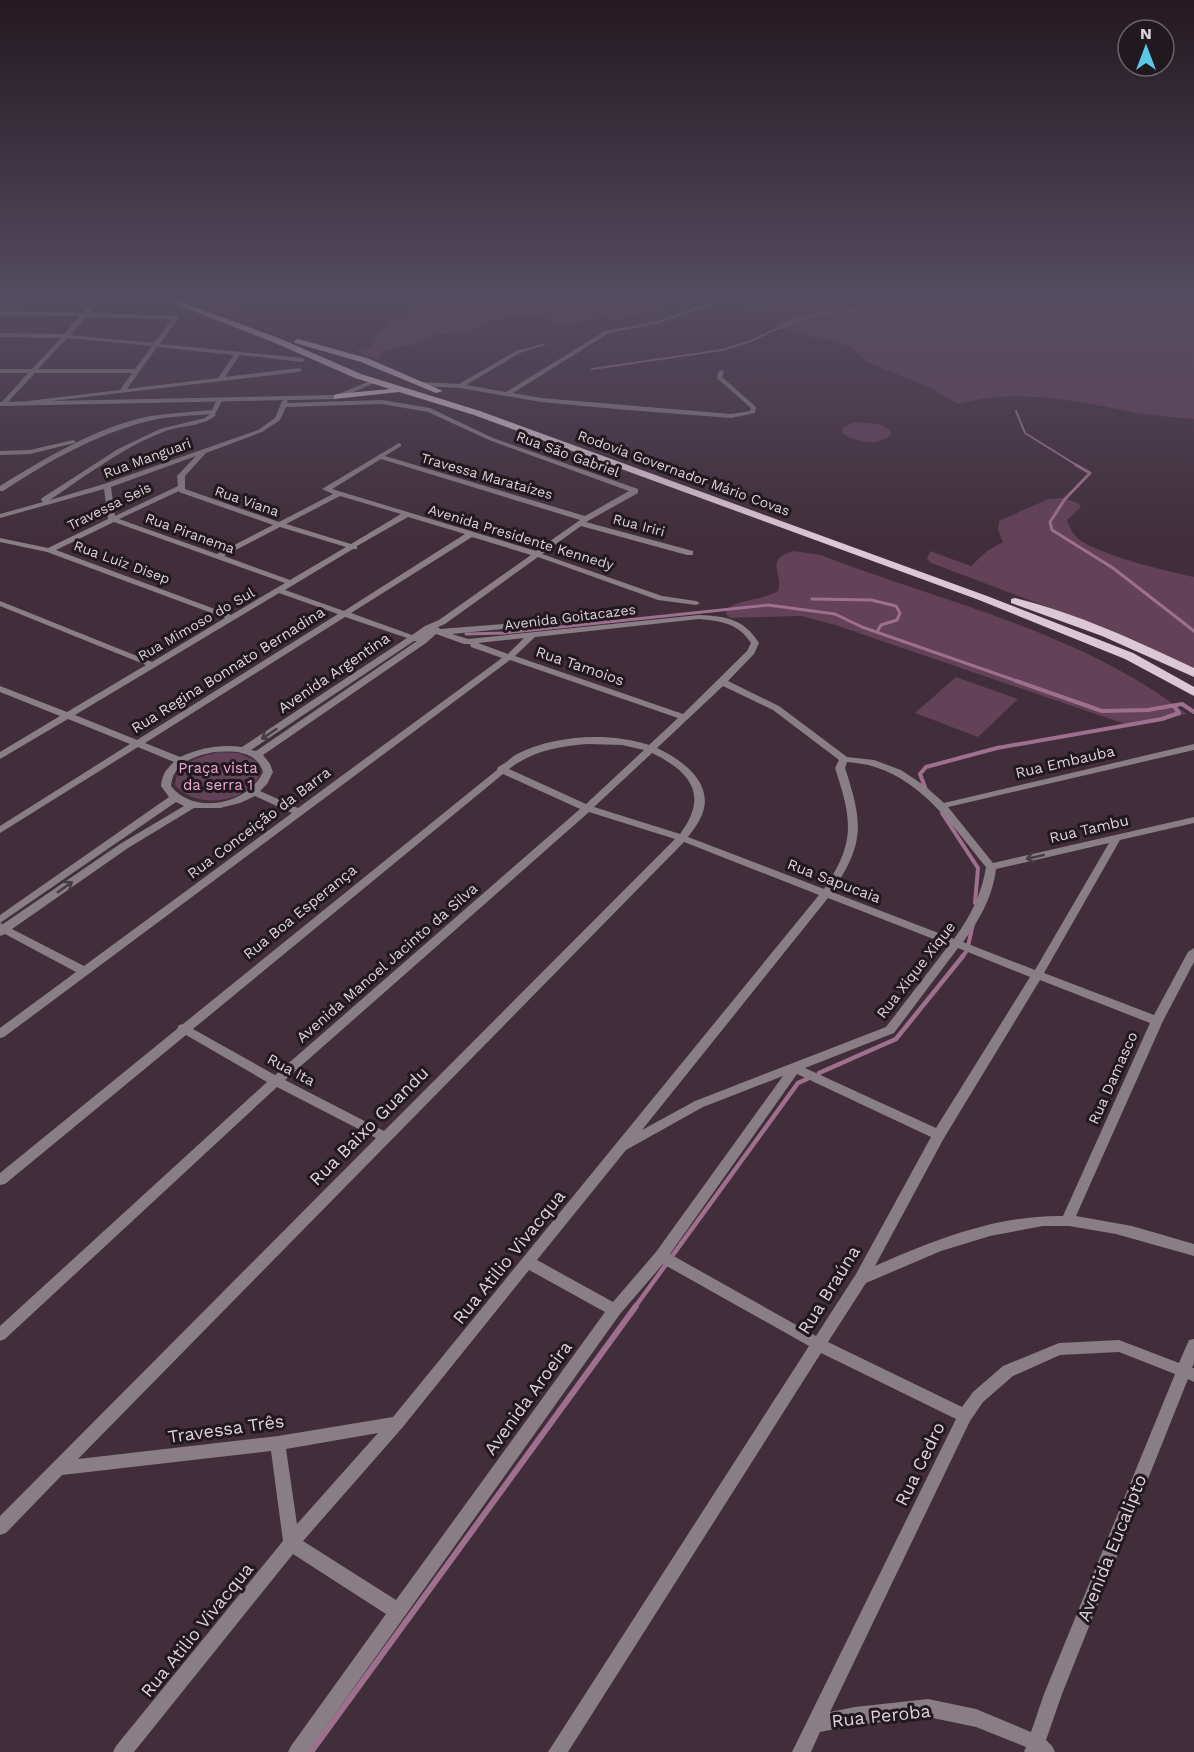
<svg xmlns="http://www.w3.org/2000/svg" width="1194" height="1752" font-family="'Work Sans',sans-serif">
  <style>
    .green { fill: #634157 }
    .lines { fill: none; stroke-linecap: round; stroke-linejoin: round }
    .stream-far4 { stroke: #9e708e; stroke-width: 2 }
    .stream-far3 { stroke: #9e708e; stroke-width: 3 }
    .stream-far2 { stroke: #9e708e; stroke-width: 4 }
    .stream-far1 { stroke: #9e708e; stroke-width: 4.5 }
    .stream { stroke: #9e708e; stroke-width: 6 }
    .minor { fill: #897e85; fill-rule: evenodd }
    .tertiary { fill: #897e85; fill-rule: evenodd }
    .primary { fill: #ddc7d4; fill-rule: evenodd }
    .oneway { stroke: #463c43 }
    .labels { text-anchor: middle; stroke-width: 6; stroke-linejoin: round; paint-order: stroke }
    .far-street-label { font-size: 14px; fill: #dfd2da; stroke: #22191f }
    .street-label { font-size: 15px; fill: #dfd2da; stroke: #22191f }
    .park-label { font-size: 15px; fill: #efa8d6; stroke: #22191f }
    .near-street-label { font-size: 18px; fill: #dfd2da; stroke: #22191f }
  </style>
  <rect width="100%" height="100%" fill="#412e3a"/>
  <g class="green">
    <path d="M181 296H241L247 305 236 310 237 316Z"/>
    <path d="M434 296H683L672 300 661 313C643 307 622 326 605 317L557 326 550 319 542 317H512L487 321 466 333 436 334 415 344 382 351 378 360 355 351 370 347 375 338 393 320 412 311 410 305Z"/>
    <path d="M750 296H1194V419C1176 417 1156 416 1138 413 1078 402 1019 387 958 404L933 389 867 362 850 346 781 329 774 325 787 316 811 310 743 308V303Z"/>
    <path d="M855 422 879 424 890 430 891 435C879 446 855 443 842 433L843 427Z"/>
    <path d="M1064 498 1079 504 1081 507 1067 520C1070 529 1074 537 1083 542 1111 558 1162 570 1194 577V670L1130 638 931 563 927 559 930 551 971 566 987 551 1003 542 998 530 999 521 1048 499Z"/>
    <path d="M794 551 821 555C944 603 1080 631 1187 714L1131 726 835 625 802 616 730 618 726 614 727 608C743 599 762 600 778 591 784 574 763 559 794 551Z"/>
    <path d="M956 677 1018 699 978 737 915 713Z"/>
    <path d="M219 752 239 753 256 761 261 772C250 804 195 810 175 785 176 762 200 756 219 752Z"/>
  </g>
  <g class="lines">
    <g class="stream-far4">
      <path d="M592 369 722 350 751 341 793 321 830 312 871 310 961 296"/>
      <path d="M1016 411 1025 433 1078 466"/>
    </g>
    <g class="stream-far3">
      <path d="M1076 465 1090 473 1065 499 1050 522 1052 530 1113 568 1194 631"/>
      <path d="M812 599 871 600 896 606 900 613 897 620 881 625 877 632"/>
      <path d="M466 634 504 633 768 605 835 614 862 627 1020 682"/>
    </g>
    <g class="stream-far2">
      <path d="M1016 681 1102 711 1148 710 1182 704 1194 712"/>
      <path d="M925 787 920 774 926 767 997 748 1162 719 1179 713 1174 706"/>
      <path d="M942 813 978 868 975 903"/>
      <path d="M968 946 973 924"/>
      <path d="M962 957 966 952"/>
    </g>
    <g class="stream-far1">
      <path d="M819 1073 896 1039 963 956"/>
      <path d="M635 1307 798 1083 807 1079"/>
    </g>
    <path class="stream" d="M311 1752 636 1306"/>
    <g class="minor">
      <path d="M99 296H105L89 313 178 316 179 317 160 344 302 358 305 360 302 362 240 355 225 377 299 368 302 370 299 372 26 404 25 403 28 401 120 390 132 373H35L5 405H1V403L28 373H0V369H32L61 338 0 337V333L64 334 80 316 0 315V311L83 313ZM86 317 172 319 154 343 70 335ZM67 338 152 346 135 369H38ZM157 347 234 355 218 378 127 389Z"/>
      <path d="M728 296H737L660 323 609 333 513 393 541 398 731 414 750 411 751 408 717 378 718 372 721 370 724 372 722 377 756 407 755 413 731 418 615 409 541 402 460 388 422 386 419 384 422 382 459 384 516 351 545 343V345L520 353 466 385 506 392 605 331 657 321Z"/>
      <path d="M220 397 223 399 215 414 216 415C203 427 180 425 163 432 122 448 87 475 50 500L104 484 258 430 275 418 282 401 285 399 288 401 287 403 382 400 430 408 493 438 638 489V493L586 522 693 551V555H687L581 526 542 554 662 596 696 601 700 603 696 605 658 600 538 557 445 624 438 627 440 629 565 619 569 621 565 623 452 634 468 639 699 615C726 616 744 619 759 643L754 654 728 681 779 706 847 757 874 760 901 770 925 786 944 803 1194 744V750L948 807 993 863 1194 817V823L1120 840 1044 973 1154 1015 1188 952 1194 948V962L1163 1021 1076 1216 1132 1226 1194 1244V1256L1116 1234 1069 1226H1043L990 1236 941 1251 866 1283 828 1342 962 1407 973 1392 1003 1366 1059 1343 1119 1340 1179 1363 1189 1340 1194 1339V1363L1192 1368H1194V1382L1188 1379 1062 1694 1046 1740 1052 1746 1055 1752H1024L1026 1747 976 1727 928 1717 855 1725 820 1732 811 1752H792L956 1419 821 1353 568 1752H548L809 1346 663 1264 620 1314 308 1752H288L291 1746 386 1614 293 1554 134 1752H113L116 1746 283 1541 271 1451 62 1475 6 1533 0 1535V1516L376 1138 277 1087 5 1339 0 1341V1326L267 1082 186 1035 5 1184 0 1185V1173L177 1029 179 1025 183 1024 497 770 498 767C505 764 510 758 517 754 556 735 607 732 649 745L678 718 510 660 4 1037 0 1038V1028L76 972 5 934 0 936V915L169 797 161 786C162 775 166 769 174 762L138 747 0 833V826L130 744 68 719 0 759V752L60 716 0 692V686L67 712 146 665 0 606V601L152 662 225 618 47 552 0 542V538L48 548 108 519 104 489 0 518V514L43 502 41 500 42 498 118 449 160 429 205 418 210 414C190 416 168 416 149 421 96 434 49 461 3 491H0V486C44 459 100 425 151 416 171 413 192 412 212 410L217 399ZM382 404 428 412 489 440 629 491 585 516 385 456 401 446V444L399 443 322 489 333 494 279 522 185 489V476L206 453 262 432 280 420 286 407ZM196 456 177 476 178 486 115 516 111 487ZM381 459 580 520 536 551 332 489ZM179 491V492L273 525 217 554 119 519ZM340 496 401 514 351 544 286 524ZM408 517 465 534 344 611 285 590 353 549H357V546ZM114 522 285 583 231 615 56 550ZM280 527 346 547 290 580 224 556ZM472 537 531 555 439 620 425 626 412 635 351 613ZM279 593 338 614 137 740 75 715ZM345 617 407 638 242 747C220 744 200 748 180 757L145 743ZM699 619C721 621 738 623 751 643L747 651 683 714 515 656 535 637ZM436 634 464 644H470L471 647 502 658 298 808 260 791 267 784 273 772 270 764 263 755 426 643ZM524 638 508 654 478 643ZM414 641H417L256 751 251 750ZM723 686 773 710 839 760 835 768C852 820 856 842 824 889L688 837C694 829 700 821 703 812 713 782 681 759 657 748ZM588 744 622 745 644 750 586 804 509 769C532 751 559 746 588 744ZM214 752C233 751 256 750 263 772 248 804 194 816 171 786 173 763 194 756 214 752ZM652 753C691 772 709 795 680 834L594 807ZM847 762C856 763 866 764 875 767 925 783 954 828 986 867 982 894 970 917 954 939L832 892C865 843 863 823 845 768ZM503 774 580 809 275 1075 193 1029ZM255 796 292 813 84 966 12 929 128 848 194 808H220L240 803ZM176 802 184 806 120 844 3 924 0 923ZM589 812 675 839 384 1131 285 1080ZM684 842 819 895 393 1417 278 1436 78 1459ZM1109 843 1035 970 963 942C979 921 993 896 996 869ZM828 898 949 945 886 1027 695 1101 642 1130ZM958 948 1030 977 936 1128 805 1068 894 1033ZM1040 980 1150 1023 1063 1216C997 1215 934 1240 875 1266L944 1138ZM797 1074 931 1137 856 1274 816 1336 670 1254ZM783 1076 656 1252 613 1302 537 1260 626 1150 703 1107ZM529 1270 605 1312 396 1600 303 1541 402 1428ZM1119 1352 1175 1374 1044 1694 1031 1732 976 1709 928 1699 855 1707 830 1712 970 1421 983 1402 1013 1376 1060 1355ZM378 1433 297 1524 286 1449Z"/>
      <path d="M73 440 76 442 75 443 30 454 0 455V451L30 450Z"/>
    </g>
    <path class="tertiary" d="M375 379 379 381 377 382 337 399 0 406V402L336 395Z"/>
    <g class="primary">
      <path d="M155 296H166L281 339 361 374 480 411 987 596 1133 653 1194 687V696L1125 659 979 600 474 415 399 392 334 399V395L337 394 390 389 355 378 275 343Z"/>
      <path d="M298 339 367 358 443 391 436 393 361 362 295 343 294 341Z"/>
      <path d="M1015 598C1076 613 1137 641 1194 668V677L1102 636 1011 603V599Z"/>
    </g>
  </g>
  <defs><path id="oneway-shaft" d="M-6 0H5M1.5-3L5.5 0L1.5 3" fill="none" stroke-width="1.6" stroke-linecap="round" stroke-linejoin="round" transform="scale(1.5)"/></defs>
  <g class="oneway">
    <use href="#oneway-shaft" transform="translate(269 734) rotate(146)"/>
    <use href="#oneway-shaft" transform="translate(1035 857) rotate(167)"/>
    <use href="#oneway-shaft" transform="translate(65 887) rotate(-35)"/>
  </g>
  <linearGradient id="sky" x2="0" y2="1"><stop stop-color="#241920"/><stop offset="0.55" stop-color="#544c60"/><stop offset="1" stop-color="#544c60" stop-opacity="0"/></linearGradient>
  <rect width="1194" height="541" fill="url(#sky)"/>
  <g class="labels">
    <g class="far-street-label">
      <text transform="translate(568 454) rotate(20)" y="5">Rua São Gabriel</text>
      <text transform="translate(147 458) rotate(-20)" y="5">Rua Manguari</text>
      <text transform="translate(684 473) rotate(20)" y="5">Rodovia Governador Mário Covas</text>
      <text transform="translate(487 476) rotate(16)" y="5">Travessa Marataízes</text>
      <text transform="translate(247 501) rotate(19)" y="5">Rua Viana</text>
      <text transform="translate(109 506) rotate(-26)" y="5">Travessa Seis</text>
      <text transform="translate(639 525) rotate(15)" y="5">Rua Iriri</text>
      <text transform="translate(190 533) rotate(20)" y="5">Rua Piranema</text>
      <text transform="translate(521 537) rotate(17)" y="5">Avenida Presidente Kennedy</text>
      <text transform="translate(122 562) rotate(20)" y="5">Rua Luiz Disep</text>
      <text transform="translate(570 617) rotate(-7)" y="5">Avenida Goitacazes</text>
      <text transform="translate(196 624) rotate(-30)" y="5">Rua Mimoso do Sul</text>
    </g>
    <g class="street-label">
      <text transform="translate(580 666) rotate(19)" y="5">Rua Tamoios</text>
      <text transform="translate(228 670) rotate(-32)" y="5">Rua Regina Bonnato Bernadina</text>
      <text transform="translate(334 673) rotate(-34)" y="5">Avenida Argentina</text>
      <text transform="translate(1065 762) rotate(-13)" y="5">Rua Embauba</text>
      <text transform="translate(259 823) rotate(-37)" y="5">Rua Conceição da Barra</text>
      <text transform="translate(1089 829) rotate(-13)" y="5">Rua Tambu</text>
      <text transform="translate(834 881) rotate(21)" y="5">Rua Sapucaia</text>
      <text transform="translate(300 912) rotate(-39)" y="5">Rua Boa Esperança</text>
      <text transform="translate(387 963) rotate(-41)" y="5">Avenida Manoel Jacinto da Silva</text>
      <text transform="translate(916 970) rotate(-52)" y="5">Rua Xique Xique</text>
      <text transform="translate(291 1070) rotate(28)" y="5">Rua Ita</text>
      <text transform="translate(1113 1078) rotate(-66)" y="5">Rua Damasco</text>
    </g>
    <g class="park-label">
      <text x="218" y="773">Praça vista<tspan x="218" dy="17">da serra 1</tspan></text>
    </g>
    <g class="near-street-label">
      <text transform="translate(369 1126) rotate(-45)" y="6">Rua Baixo Guandu</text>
      <text transform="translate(509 1257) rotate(-51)" y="6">Rua Atilio Vivacqua</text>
      <text transform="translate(829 1290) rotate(-58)" y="6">Rua Braúna</text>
      <text transform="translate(528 1398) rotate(-54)" y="6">Avenida Aroeira</text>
      <text transform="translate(226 1429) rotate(-8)" y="6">Travessa Três</text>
      <text transform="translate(920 1464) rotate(-64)" y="6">Rua Cedro</text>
      <text transform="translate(1112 1548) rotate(-68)" y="6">Avenida Eucalipto</text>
      <text transform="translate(197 1630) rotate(-51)" y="6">Rua Atilio Vivacqua</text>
      <text transform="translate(881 1716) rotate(-6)" y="6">Rua Peroba</text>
    </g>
  </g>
  <g transform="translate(1146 48)"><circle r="28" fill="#22191f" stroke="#6e636a" stroke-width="1.5"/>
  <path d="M0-4.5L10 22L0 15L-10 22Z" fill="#5bc8e7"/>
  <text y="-9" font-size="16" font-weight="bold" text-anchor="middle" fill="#dfd2da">N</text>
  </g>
</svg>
